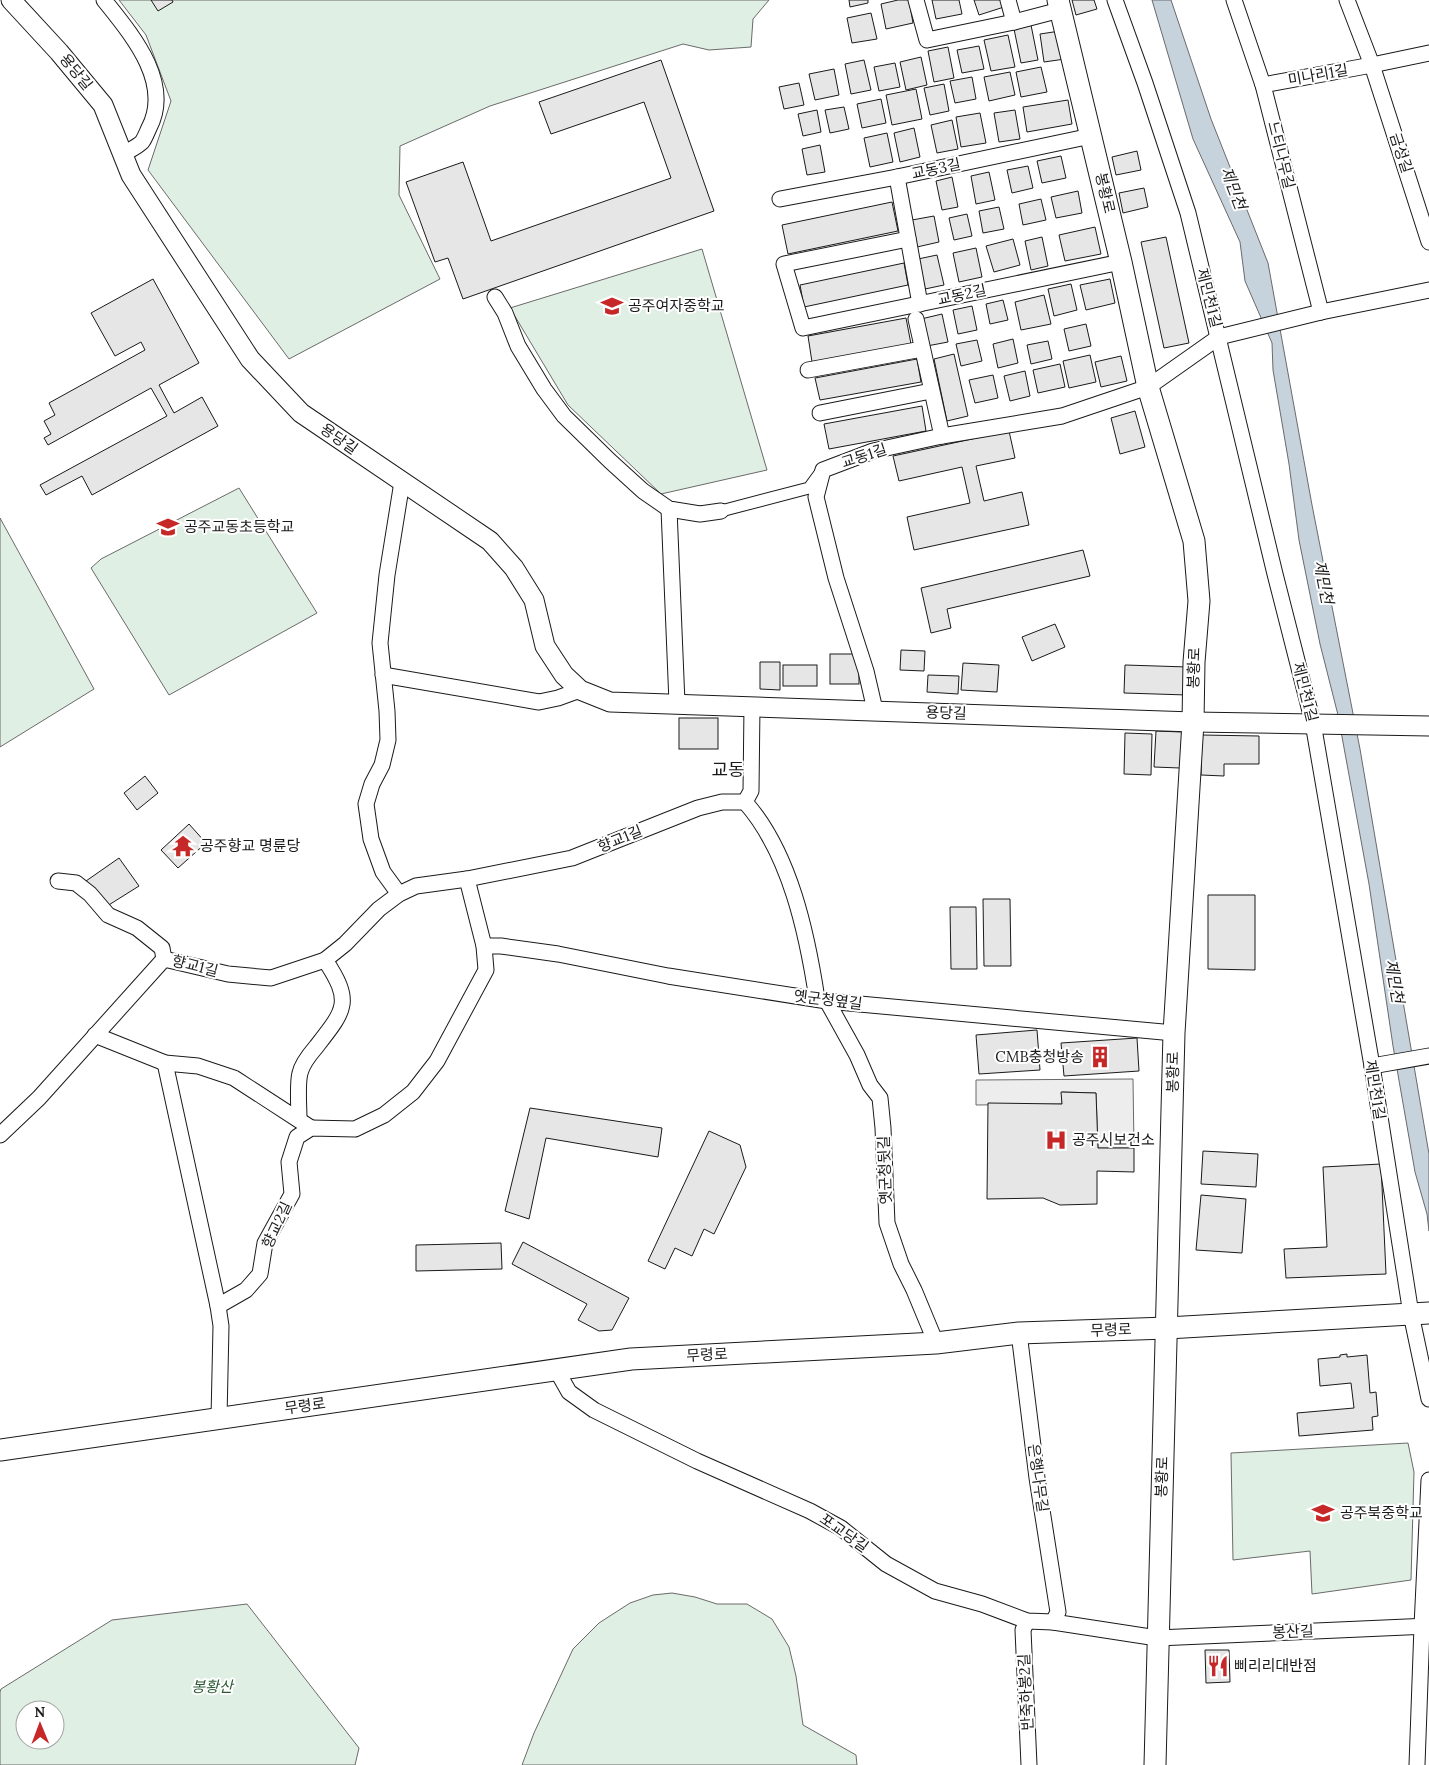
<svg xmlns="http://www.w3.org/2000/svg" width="1429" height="1765" font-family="Lora,'Noto Sans KR',serif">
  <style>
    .green { fill: #e0efe3; stroke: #6a6a6a; fill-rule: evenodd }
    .parking { fill: #ededed; stroke: #6a6a6a }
    .water { fill: #c6d2dc; stroke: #6a6a6a }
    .building { fill: #e6e6e6; stroke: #1a1a1a }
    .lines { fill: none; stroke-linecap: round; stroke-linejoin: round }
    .pedestrian-casing { stroke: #1a1a1a; stroke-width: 13 }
    .minor-casing { stroke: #1a1a1a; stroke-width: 17 }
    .tertiary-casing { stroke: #1a1a1a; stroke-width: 21 }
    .secondary-casing { stroke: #1a1a1a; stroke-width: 23 }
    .pedestrian { stroke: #fff; stroke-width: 11 }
    .minor { stroke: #fff; stroke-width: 15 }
    .tertiary { stroke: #fff; stroke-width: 19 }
    .secondary { stroke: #fff; stroke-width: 21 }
    .labels { text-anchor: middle; stroke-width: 4; stroke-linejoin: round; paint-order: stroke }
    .street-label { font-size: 15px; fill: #1a1a1a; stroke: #fff }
    .poi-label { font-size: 15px; fill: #1a1a1a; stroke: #fff; text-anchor: start }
    .park-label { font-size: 15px; font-style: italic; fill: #2b5a34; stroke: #fff }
    .water-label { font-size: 16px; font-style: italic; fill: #1a1a1a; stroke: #fff }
    .quarter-label { font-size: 18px; fill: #1a1a1a; stroke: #fff }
  </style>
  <rect width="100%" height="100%" fill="#fff"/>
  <g class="green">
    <path d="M119 0H769L753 19 751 47 709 50 683 44 490 106 400 146 399 195 440 279 289 359 148 170 171 101 146 35Z"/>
    <path d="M702 249 767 470 661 494 568 405 510 308Z"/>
    <path d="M239 488 317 613 169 695 91 568 101 559Z"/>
    <path d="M0 518 94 689 0 747Z"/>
    <path d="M1408 1443 1414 1472 1411 1580 1312 1594 1310 1551 1233 1560 1231 1453Z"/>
    <path d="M672 1593 695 1597 717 1604H747L772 1619 789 1647 796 1676 803 1725 856 1755 857 1765H522L534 1733 573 1649 599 1623 630 1603 653 1595Z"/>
    <path d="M247 1604 359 1748 355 1765H0V1692L1 1689 112 1620ZM25 1710H55V1740H25Z"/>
  </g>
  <path class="parking" d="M1133 1079 1134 1148H1098L1096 1093 1062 1092V1104L976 1105V1080Z"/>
  <path class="water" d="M1152 0H1171L1211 119 1268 263 1312 505 1360 749 1429 1154V1231L1427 1214 1415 1172 1393 1046 1369 884 1338 715 1320 644 1299 540 1289 464 1273 370 1272 343 1245 281 1240 242 1193 139Z"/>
  <g class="building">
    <path d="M151 0H172L173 2 158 11Z"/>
    <path d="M849 0H868V3L850 7Z"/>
    <path d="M898 0H909L913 23 886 29 881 4Z"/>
    <path d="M932 0H959L962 14 936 19Z"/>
    <path d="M974 0H1002L1004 7 979 15Z"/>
    <path d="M1072 0H1094L1097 9 1076 15Z"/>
    <path d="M871 13 877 39 852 43 847 18Z"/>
    <path d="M1031 25 1038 60 1021 63 1014 29Z"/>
    <path d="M1060 31 1065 59 1044 62 1040 34Z"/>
    <path d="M1008 35 1015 67 991 71 984 40Z"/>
    <path d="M979 46 984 69 962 73 957 50Z"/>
    <path d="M948 47 954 78 934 82 928 51Z"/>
    <path d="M921 57 927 85 906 90 900 62Z"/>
    <path d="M661 60 714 211 463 299 448 258 435 262 406 182 463 162 491 241 671 178 644 102 551 134 539 102Z"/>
    <path d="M864 60 871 90 851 94 845 64Z"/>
    <path d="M895 63 900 87 879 91 874 67Z"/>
    <path d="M1041 67 1047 92 1021 97 1016 72Z"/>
    <path d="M834 69 839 95 815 100 809 74Z"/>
    <path d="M1010 72 1015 95 989 101 984 77Z"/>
    <path d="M972 77 976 99 955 103 950 81Z"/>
    <path d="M799 83 804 105 784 109 779 87Z"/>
    <path d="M944 84 949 111 930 115 924 88Z"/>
    <path d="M916 89 922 119 892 125 886 95Z"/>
    <path d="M881 99 886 123 862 128 857 104Z"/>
    <path d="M1068 100 1072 124 1027 132 1023 107Z"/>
    <path d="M844 107 849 129 830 133 825 110Z"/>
    <path d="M817 110 821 132 803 136 798 114Z"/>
    <path d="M1015 110 1020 139 999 142 994 113Z"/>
    <path d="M980 113 986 143 961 147 956 117Z"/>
    <path d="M952 120 958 149 937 153 931 125Z"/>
    <path d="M914 128 920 157 900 162 894 133Z"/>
    <path d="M887 133 893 162 870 167 864 138Z"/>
    <path d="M820 145 825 172 807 175 802 149Z"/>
    <path d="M1137 151 1141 170 1116 175 1112 157Z"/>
    <path d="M1061 156 1066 178 1042 183 1037 161Z"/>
    <path d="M1028 166 1033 188 1012 193 1007 170Z"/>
    <path d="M989 172 995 200 976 204 971 176Z"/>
    <path d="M952 177 958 207 942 210 936 181Z"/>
    <path d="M1144 188 1148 207 1123 213 1119 193Z"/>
    <path d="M1078 191 1082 213 1056 218 1051 197Z"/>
    <path d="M1041 199 1046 220 1023 225 1019 204Z"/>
    <path d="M892 202 898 231 788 254 782 225Z"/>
    <path d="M999 207 1004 229 983 233 979 211Z"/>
    <path d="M967 214 972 236 954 240 949 218Z"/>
    <path d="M934 216 939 242 917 247 912 220Z"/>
    <path d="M1095 227 1101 254 1065 261 1059 235Z"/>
    <path d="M1042 237 1048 266 1031 270 1025 241Z"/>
    <path d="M1166 237 1189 343 1164 348 1141 242Z"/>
    <path d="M1013 239 1020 265 994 272 986 246Z"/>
    <path d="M976 248 982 277 959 282 953 253Z"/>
    <path d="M937 255 944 285 925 289 918 259Z"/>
    <path d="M904 263 908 285 804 307 800 285Z"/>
    <path d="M153 279 199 363 159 385 174 413 202 397 218 426 92 495 82 476 46 495 40 485 167 416 151 388 48 445 44 438 51 434 44 421 55 415 49 403 145 350 141 342 115 356 91 313Z"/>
    <path d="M1110 279 1115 303 1086 310 1080 285Z"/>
    <path d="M1071 284 1077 310 1054 316 1048 289Z"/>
    <path d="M1044 295 1051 324 1021 330 1015 302Z"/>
    <path d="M1003 300 1008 320 990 324 986 304Z"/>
    <path d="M972 306 977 330 958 334 953 310Z"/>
    <path d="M942 314 948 342 927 346 921 319Z"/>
    <path d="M906 318 911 344 812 362 808 336Z"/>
    <path d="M1086 324 1091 346 1069 351 1064 329Z"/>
    <path d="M1013 339 1018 363 998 368 993 344Z"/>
    <path d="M977 340 982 361 961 366 956 344Z"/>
    <path d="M1048 341 1052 359 1031 364 1027 345Z"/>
    <path d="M954 354 968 416 947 421 934 359Z"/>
    <path d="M1090 355 1096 382 1069 388 1063 361Z"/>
    <path d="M1121 356 1127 381 1101 387 1095 362Z"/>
    <path d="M917 359 921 382 820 400 815 378Z"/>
    <path d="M1060 364 1065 387 1038 393 1033 370Z"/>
    <path d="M1025 371 1030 396 1010 401 1004 376Z"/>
    <path d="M993 375 998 398 975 403 969 380Z"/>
    <path d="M922 406 926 431 829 449 824 424Z"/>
    <path d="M1135 411 1145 447 1120 454 1111 418Z"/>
    <path d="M1009 431 1015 458 976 466 984 501 1022 492 1029 525 914 550 907 517 970 503 962 467 899 481 893 456Z"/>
    <path d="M1083 550 1090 576 947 609 951 628 931 633 921 588Z"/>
    <path d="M1055 624 1065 647 1032 661 1022 637Z"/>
    <path d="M901 650 925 651 924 671 900 670Z"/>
    <rect x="830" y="654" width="29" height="30"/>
    <path d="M760 662H780V690L760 689Z"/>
    <path d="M963 663 999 665 997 692 961 690Z"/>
    <rect x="783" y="665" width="34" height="21"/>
    <path d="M1125 665 1188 667 1187 695 1124 693Z"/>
    <path d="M928 675 959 676 958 694 927 692Z"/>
    <rect x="679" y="718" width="39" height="31"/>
    <path d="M1156 731 1182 732 1180 768 1154 767Z"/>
    <path d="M1125 733 1152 734 1151 775 1124 774Z"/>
    <path d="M1202 735 1259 736V764H1224V776L1201 775Z"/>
    <path d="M145 776 158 793 137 810 124 793Z"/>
    <path d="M189 824 206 843 178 868 161 850Z"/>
    <path d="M119 858 139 886 104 908 86 881Z"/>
    <path d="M1208 895H1255V970L1208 969Z"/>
    <path d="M983 899H1010L1011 966H984Z"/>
    <path d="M950 907H976L977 969H951Z"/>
    <path d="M1037 1030 1040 1070 979 1074 976 1035Z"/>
    <path d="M1137 1038 1139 1071 1064 1076 1061 1043Z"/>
    <path d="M1061 1092 1096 1093 1098 1148H1134V1172L1097 1171V1204L1060 1205 1043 1198 987 1199 988 1103 1062 1104Z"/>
    <path d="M530 1108 662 1128 658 1157 546 1138 529 1219 505 1211Z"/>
    <path d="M709 1131 740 1145 746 1167 714 1234 704 1229 692 1256 675 1248 665 1269 648 1261Z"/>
    <path d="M1203 1151 1258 1154 1256 1187 1201 1184Z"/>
    <path d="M1381 1164 1386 1274 1286 1278 1284 1249 1327 1247 1323 1167Z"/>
    <path d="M1201 1195 1246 1199 1242 1253 1196 1250Z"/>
    <path d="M523 1242 629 1298 612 1330 599 1331 578 1320 587 1304 512 1264Z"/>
    <path d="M501 1243 502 1269 416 1271V1245Z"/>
    <path d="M1347 1354V1357L1367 1355 1370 1393 1376 1392 1378 1416 1372 1417 1373 1430 1299 1436 1297 1413 1354 1408 1351 1383 1320 1386 1318 1359 1340 1357V1355Z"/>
    <path d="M1205 1650H1229L1230 1682 1206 1683Z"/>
  </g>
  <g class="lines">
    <g class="pedestrian-casing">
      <path id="pedestrian" d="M721 511 809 488 820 473"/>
    </g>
    <g class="minor-casing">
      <g id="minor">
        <path d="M104 0C131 34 173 82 149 128 147 132 145 138 142 142 137 147 128 151 122 155"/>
        <path d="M916 0 927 40 1014 22 1060 10"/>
        <path d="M1008 0 1014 22"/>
        <path d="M1115 0 1145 83 1188 213 1275 574 1313 723 1372 1066 1411 1314 1429 1399"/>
        <path d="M1234 0 1263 85 1321 312"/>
        <path d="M1347 0 1372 65 1429 242"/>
        <path d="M1263 85 1372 65 1429 53"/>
        <path d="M897 177 920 304"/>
        <path d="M780 199 897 177 1091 136"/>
        <path d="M908 239 784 264 803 328 1121 262"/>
        <path d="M495 297 505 313 518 346 544 389 564 416 610 461 643 491 669 509 700 514 721 511"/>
        <path d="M916 319 942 436"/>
        <path d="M808 370 922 349"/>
        <path d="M820 413 931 391"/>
        <path d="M669 509 677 703"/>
        <path d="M383 675 539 702 558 698 580 690"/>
        <path d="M875 710 866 671 836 578 816 497 823 470 873 451 942 436 1062 416 1148 387 1219 337 1321 312 1429 290"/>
        <path d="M745 802C790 853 807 933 817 999"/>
        <path d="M745 802 751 791 752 706"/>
        <path d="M58 881 76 883 90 894 108 915 137 928 162 948 164 959"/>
        <path d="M399 894 383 872 371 839 366 804 372 784 382 765 388 740 387 711 380 643 387 575 402 482"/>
        <path d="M484 946H501L558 954 668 976 827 1001 1174 1033"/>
        <path d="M827 1001 857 1055 870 1085 880 1098 883 1128 887 1223 901 1264 914 1290 936 1343"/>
        <path d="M95 1035 165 1063 198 1066 234 1078 311 1128"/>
        <path d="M165 1063 218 1306 221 1326 219 1418"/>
        <path d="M1372 1066 1429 1056"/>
        <path d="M299 1119C299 1107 297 1084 300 1073 302 1064 310 1054 316 1047 345 1010 353 1002 325 960"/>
        <path d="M0 1135 39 1098 164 959 228 974 271 978 325 960 345 944 379 909 399 894 416 886 467 879 572 858 698 808 722 802H745"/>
        <path d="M218 1306 246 1290 260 1274 265 1243 292 1194 289 1162 297 1137 311 1128 355 1129 384 1115 413 1092 437 1061 486 970 484 946 467 879"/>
        <path d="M1019 1333 1037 1478 1058 1612 1053 1622"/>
        <path d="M556 1369 569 1392 594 1410 697 1461 810 1511 841 1528 886 1564 935 1591 982 1604 1027 1621 1053 1622 1157 1638 1429 1626"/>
        <path d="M1027 1621 1023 1630 1029 1765"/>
        <path d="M1417 1765 1422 1626 1429 1480"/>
      </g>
    </g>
    <g class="tertiary-casing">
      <path id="tertiary" d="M11 0 59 52 103 105 131 175 250 359 301 413 490 541 514 568 534 600 545 646 564 675 580 690 610 702 1193 722 1429 726"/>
    </g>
    <g class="secondary-casing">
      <g id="secondary">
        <path d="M1058 0 1121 262 1148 387 1194 541 1199 601 1194 662 1193 722 1174 1033 1155 1765"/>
        <path d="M0 1450 631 1359 936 1343 1019 1333 1167 1328 1429 1313"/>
      </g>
    </g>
    <use href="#pedestrian" class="pedestrian"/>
    <use href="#minor" class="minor"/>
    <use href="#tertiary" class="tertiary"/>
    <use href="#secondary" class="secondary"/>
  </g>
  <defs>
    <g id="school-bare" transform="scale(1.725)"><path d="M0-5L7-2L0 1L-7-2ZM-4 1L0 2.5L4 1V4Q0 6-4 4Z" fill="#c62828" stroke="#fff" stroke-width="2.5" paint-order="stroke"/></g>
    <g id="temple-bare" transform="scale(1.725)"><path d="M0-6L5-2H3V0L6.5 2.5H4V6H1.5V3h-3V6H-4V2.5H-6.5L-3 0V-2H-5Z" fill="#c62828" stroke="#fff" stroke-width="2.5" paint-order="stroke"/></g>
    <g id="building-bare" transform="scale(1.725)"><path d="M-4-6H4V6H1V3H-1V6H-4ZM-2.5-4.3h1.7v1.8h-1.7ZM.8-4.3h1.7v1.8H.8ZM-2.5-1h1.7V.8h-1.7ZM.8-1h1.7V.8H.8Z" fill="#c62828" stroke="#fff" stroke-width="2.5" paint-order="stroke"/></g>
    <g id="hospital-bare" transform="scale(1.725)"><path d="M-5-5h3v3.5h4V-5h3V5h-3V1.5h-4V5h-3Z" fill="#c62828" stroke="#fff" stroke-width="2.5" paint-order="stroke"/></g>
    <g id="restaurant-bare" transform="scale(1.725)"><path d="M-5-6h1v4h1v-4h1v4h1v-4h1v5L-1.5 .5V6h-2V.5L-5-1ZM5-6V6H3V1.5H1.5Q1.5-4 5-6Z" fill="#c62828" stroke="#fff" stroke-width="2.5" paint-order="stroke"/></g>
  </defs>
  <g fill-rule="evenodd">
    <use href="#school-bare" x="612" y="306"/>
    <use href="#school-bare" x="168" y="527"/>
    <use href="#temple-bare" x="183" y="846"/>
    <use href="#building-bare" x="1100" y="1057"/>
    <use href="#hospital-bare" x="1056" y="1140"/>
    <use href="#school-bare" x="1323" y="1513"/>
    <use href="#restaurant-bare" x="1218" y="1666"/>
  </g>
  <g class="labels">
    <g class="street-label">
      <text transform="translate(76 72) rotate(51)" y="5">용당길</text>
      <text transform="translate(1318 75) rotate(-10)" y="5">미나리1길</text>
      <text transform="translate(1401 153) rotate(72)" y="5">금성길</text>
      <text transform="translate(1281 155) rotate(76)" y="5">느티나무길</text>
      <text transform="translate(936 169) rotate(-12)" y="5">교동3길</text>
      <text transform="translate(1105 193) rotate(77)" y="5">봉황로</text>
      <text transform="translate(962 295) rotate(-12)" y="5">교동2길</text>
      <text transform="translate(1209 298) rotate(76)" y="5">제민천1길</text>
      <text transform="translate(339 439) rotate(35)" y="5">용당길</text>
      <text transform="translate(864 456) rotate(-18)" y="5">교동1길</text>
      <text transform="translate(1194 668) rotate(-88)" y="5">봉황로</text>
      <text transform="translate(1305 692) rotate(76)" y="5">제민천1길</text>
      <text transform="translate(946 713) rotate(2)" y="5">용당길</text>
      <text transform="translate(620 839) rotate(-22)" y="5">향교1길</text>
      <text transform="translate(195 966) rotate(14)" y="5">향교1길</text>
      <text transform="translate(828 1000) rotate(7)" y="5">옛군청옆길</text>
      <text transform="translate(1173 1072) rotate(-89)" y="5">봉황로</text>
      <text transform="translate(1375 1090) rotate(81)" y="5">제민천1길</text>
      <text transform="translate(885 1170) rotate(-92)" y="5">옛군청뒷길</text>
      <text transform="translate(277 1225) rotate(-65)" y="5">향교2길</text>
      <text transform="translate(1111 1330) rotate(-2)" y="5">무령로</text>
      <text transform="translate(707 1355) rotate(-3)" y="5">무령로</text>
      <text transform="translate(305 1406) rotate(-8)" y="5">무령로</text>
      <text transform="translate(1162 1477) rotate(-88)" y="5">봉황로</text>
      <text transform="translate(1038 1478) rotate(82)" y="5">은행나무길</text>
      <text transform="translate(844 1533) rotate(35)" y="5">포교당길</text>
      <text transform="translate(1293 1632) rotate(-3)" y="5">봉산길</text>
      <text transform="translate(1026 1692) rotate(-93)" y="5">반죽하봉2길</text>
    </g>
    <g class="poi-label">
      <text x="628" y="311">공주여자중학교</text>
      <text x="184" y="532">공주교동초등학교</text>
      <text x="200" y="851">공주향교 명륜당</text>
      <text x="1084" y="1062" text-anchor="end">CMB충청방송</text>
      <text x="1072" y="1145">공주시보건소</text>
      <text x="1340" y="1518">공주북중학교</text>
      <text x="1234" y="1671">삐리리대반점</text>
    </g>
    <g class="park-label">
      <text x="212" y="1692">봉황산</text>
    </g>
    <g class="water-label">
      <text transform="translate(1234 188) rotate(69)" y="6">제민천</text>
      <text transform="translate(1324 582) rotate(79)" y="6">제민천</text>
      <text transform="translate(1395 981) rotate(80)" y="6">제민천</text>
    </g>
    <g class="quarter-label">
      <text x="728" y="776">교동</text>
    </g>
  </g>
  <g transform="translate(40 1725) rotate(359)"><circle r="24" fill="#ffffff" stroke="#a3a3a3"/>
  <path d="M0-4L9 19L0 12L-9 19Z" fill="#c62828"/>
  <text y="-8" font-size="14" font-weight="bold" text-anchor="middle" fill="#1a1a1a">N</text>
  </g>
</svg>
